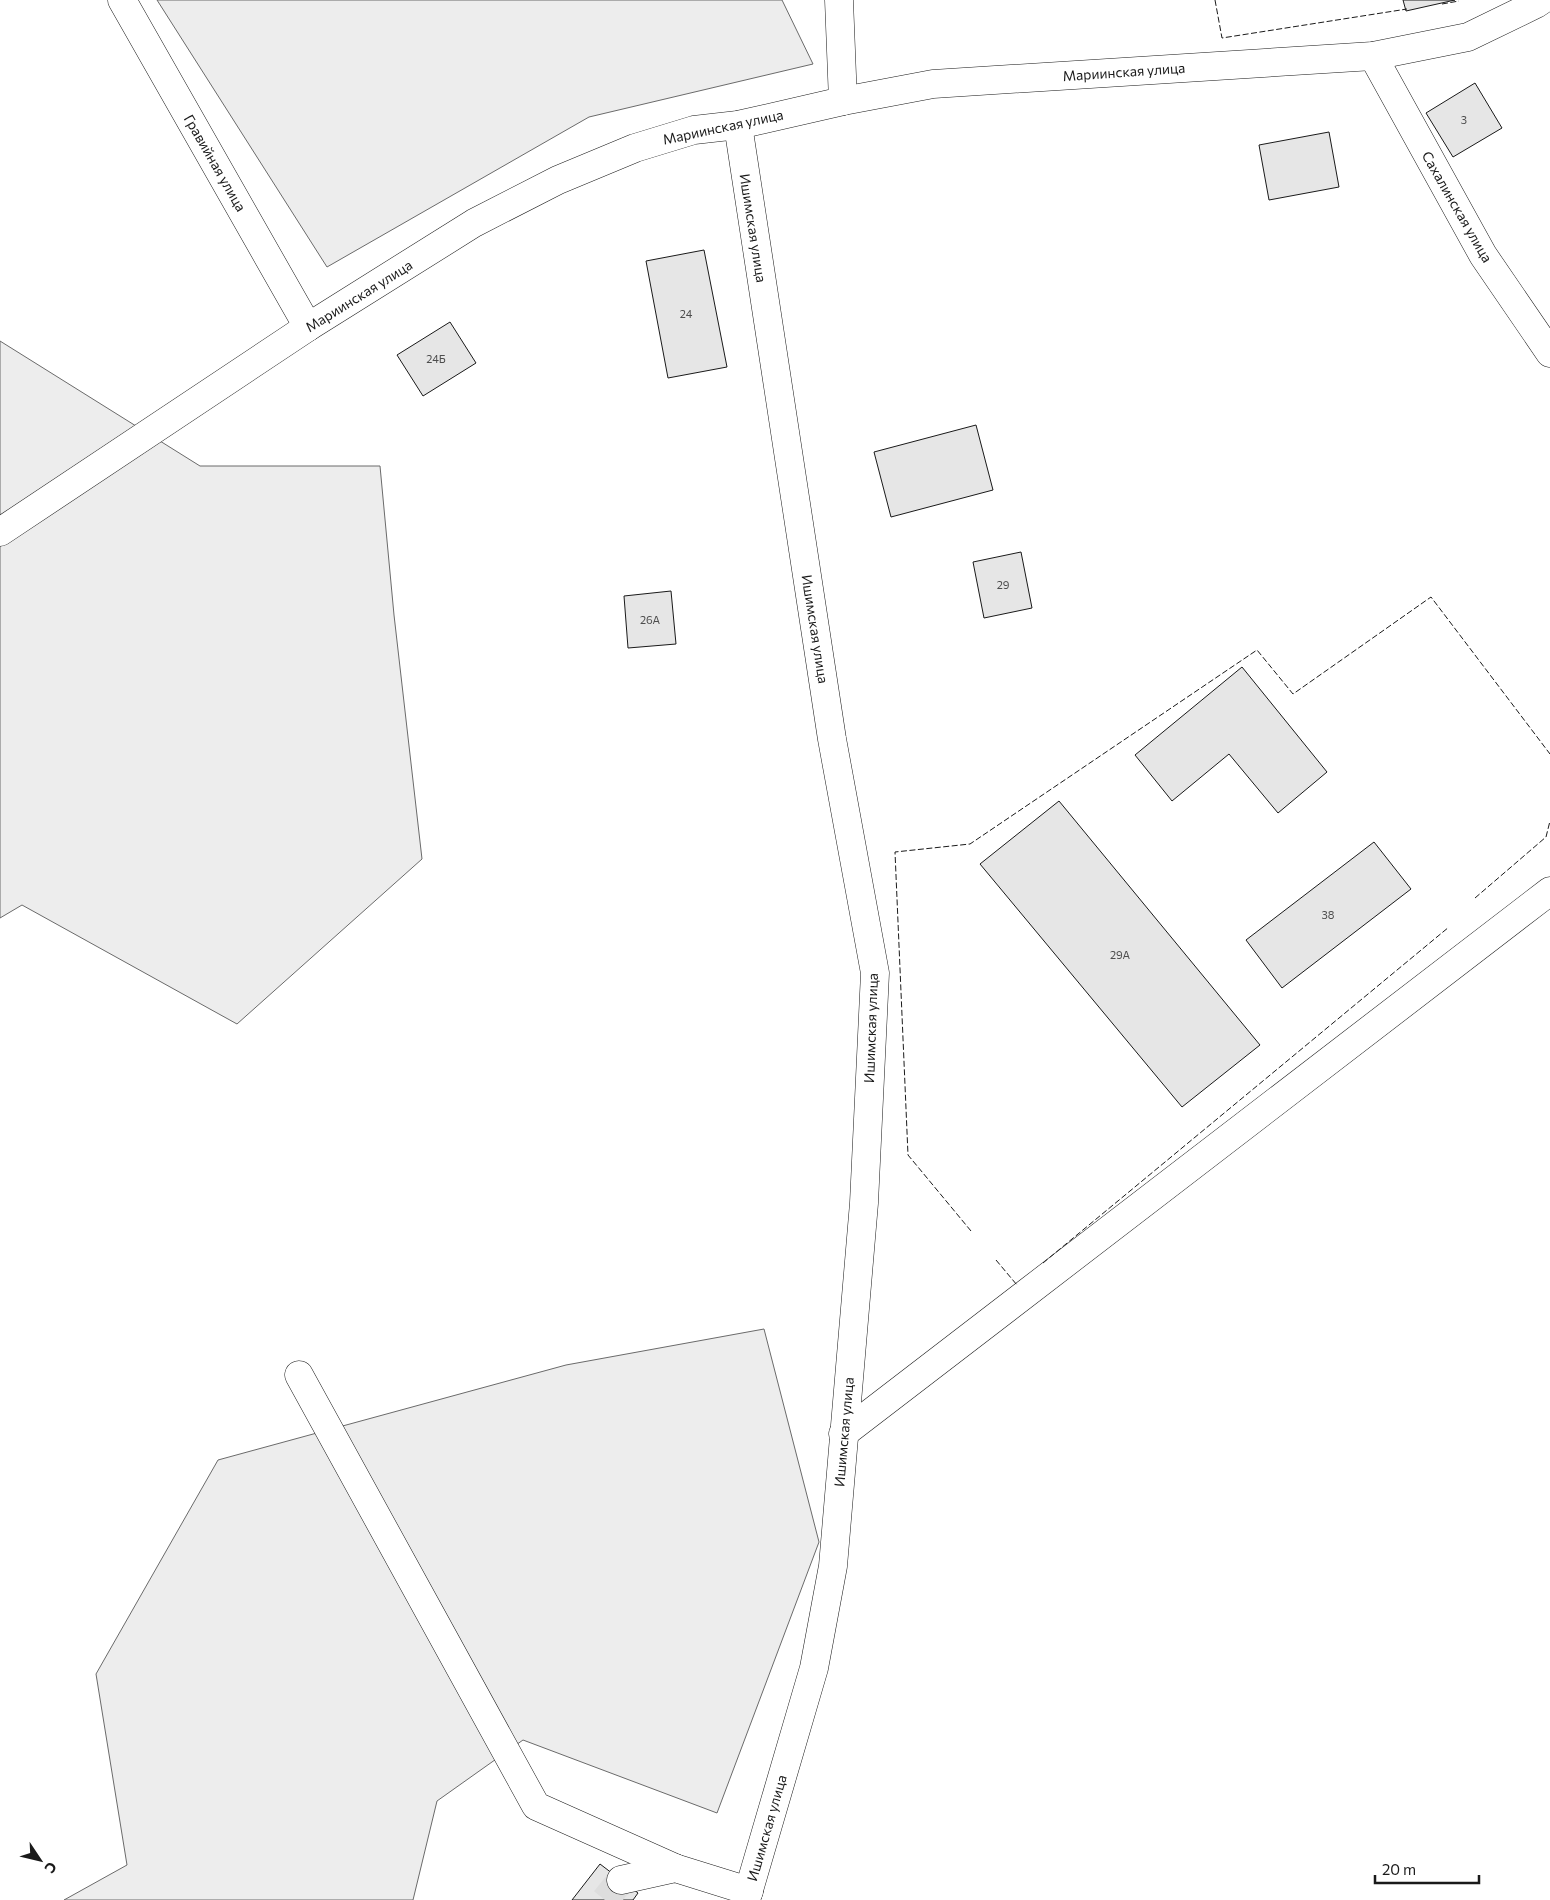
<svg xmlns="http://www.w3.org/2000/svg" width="1550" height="1900" font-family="Commissioner,sans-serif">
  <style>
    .green { fill: #ededed; stroke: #6a6a6a }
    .building { fill: #e6e6e6; stroke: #1a1a1a }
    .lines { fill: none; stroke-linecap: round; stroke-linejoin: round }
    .minor-tunnel { stroke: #ddd; stroke-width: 28; stroke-dasharray: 28 14; stroke-linecap: butt }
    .minor-casing { stroke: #1a1a1a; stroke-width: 29 }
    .major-casing { stroke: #1a1a1a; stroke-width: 29 }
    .minor { stroke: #fff; stroke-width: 28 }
    .major { stroke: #fff; stroke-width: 28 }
    .fence { stroke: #1a1a1a; stroke-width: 1; stroke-dasharray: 6 2.5; stroke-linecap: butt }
    .labels { text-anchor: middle; stroke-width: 4; stroke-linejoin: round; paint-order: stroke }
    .number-label { font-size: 11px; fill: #4d4d4d }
    .street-label { font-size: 14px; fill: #1a1a1a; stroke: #fff }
  </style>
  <rect width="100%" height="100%" fill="#fff"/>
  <g class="green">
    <path d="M157 0H782L813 64 589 117 327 267Z"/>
    <path d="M0 341 200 466H380L394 615 422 859 237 1024 22 905 0 918Z"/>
    <path d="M764 1329 819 1542 717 1813 523 1740 437 1801 413 1900H64L127 1865 96 1674 218 1460 566 1365Z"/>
  </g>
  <g class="building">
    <path d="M1403 0H1455L1406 11Z"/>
    <path d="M1475 83 1502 128 1453 157 1426 113Z"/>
    <path d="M1329 132 1339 187 1269 200 1259 145Z"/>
    <path d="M704 250 727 367 668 378 646 261Z"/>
    <path d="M450 322 476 363 423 396 397 355Z"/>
    <path d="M976 425 993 490 891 517 874 452Z"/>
    <path d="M1021 552 1032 608 984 618 973 562Z"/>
    <path d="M671 591 676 644 628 648 624 596Z"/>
    <path d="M1242 667 1327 772 1278 813 1229 754 1172 801 1135 755Z"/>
    <path d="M1059 801 1260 1045 1182 1107 980 864Z"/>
    <path d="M1374 842 1411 889 1282 988 1246 940Z"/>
    <path d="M600 1864 638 1893 633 1900H572Z"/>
  </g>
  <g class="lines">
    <path class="minor-tunnel" d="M605 1900 621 1880"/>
    <g class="minor-casing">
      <g id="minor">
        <path d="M122 0 308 327"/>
        <path d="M839 0 843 101"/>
        <path d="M1373 56 1483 255 1550 353"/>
        <path d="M738 125 832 739 875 973 864 1203 833 1566 814 1668 746 1900"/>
        <path d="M299 1375 536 1806 675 1868"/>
        <path d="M843 1434 1550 891"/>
        <path d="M621 1880 675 1868 749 1891"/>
      </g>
    </g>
    <g class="major-casing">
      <path id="major" d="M0 532 308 327 474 223 558 180 635 148 694 130 738 125 843 101 933 84 1373 56 1468 37 1536 4 1542 0"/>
    </g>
    <use href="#minor" class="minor"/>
    <use href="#major" class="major"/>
    <g class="fence">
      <path d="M1215 0 1222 38 1407 9"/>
      <path d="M1442 4 1459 1"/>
      <path d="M1475 898 1546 837 1550 821"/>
      <path d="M971 1231 908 1155 895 852 970 844 1257 650 1293 694 1431 597 1550 754"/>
      <path d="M996 1260 1017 1285 1018 1284"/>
      <path d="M1043 1263 1449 927"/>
    </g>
  </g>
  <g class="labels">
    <g class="number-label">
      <text x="1464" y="124">3</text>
      <text x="686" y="318">24</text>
      <text x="436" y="363">24Б</text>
      <text x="1003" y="589">29</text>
      <text x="650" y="624">26А</text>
      <text x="1328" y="919">38</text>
      <text x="1120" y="959">29А</text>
    </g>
    <g class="street-label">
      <text transform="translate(1124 72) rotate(-4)" y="5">Мариинская улица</text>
      <text transform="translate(723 127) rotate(-12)" y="5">Мариинская улица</text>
      <text transform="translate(215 163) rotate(60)" y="5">Гравийная улица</text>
      <text transform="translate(1457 207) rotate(60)" y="5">Сахалинская улица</text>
      <text transform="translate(753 228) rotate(81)" y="5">Ишимская улица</text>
      <text transform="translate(359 296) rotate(-32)" y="5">Мариинская улица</text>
      <text transform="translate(815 629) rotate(81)" y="5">Ишимская улица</text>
      <text transform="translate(871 1028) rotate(-88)" y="5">Ишимская улица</text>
      <text transform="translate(844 1432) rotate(-85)" y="5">Ишимская улица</text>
      <text transform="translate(767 1828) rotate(-74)" y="5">Ишимская улица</text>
    </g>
  </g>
  <g transform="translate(40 1860) rotate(125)" stroke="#ffffff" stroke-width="4" paint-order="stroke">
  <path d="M0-4L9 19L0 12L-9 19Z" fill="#1a1a1a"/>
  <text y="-8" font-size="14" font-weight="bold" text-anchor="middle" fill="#1a1a1a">С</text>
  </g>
  <path d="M1375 1875v8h104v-8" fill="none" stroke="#1a1a1a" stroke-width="2.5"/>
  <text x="1382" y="1875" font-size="15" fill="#1a1a1a" stroke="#ffffff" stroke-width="4" paint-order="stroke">20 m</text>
</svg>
